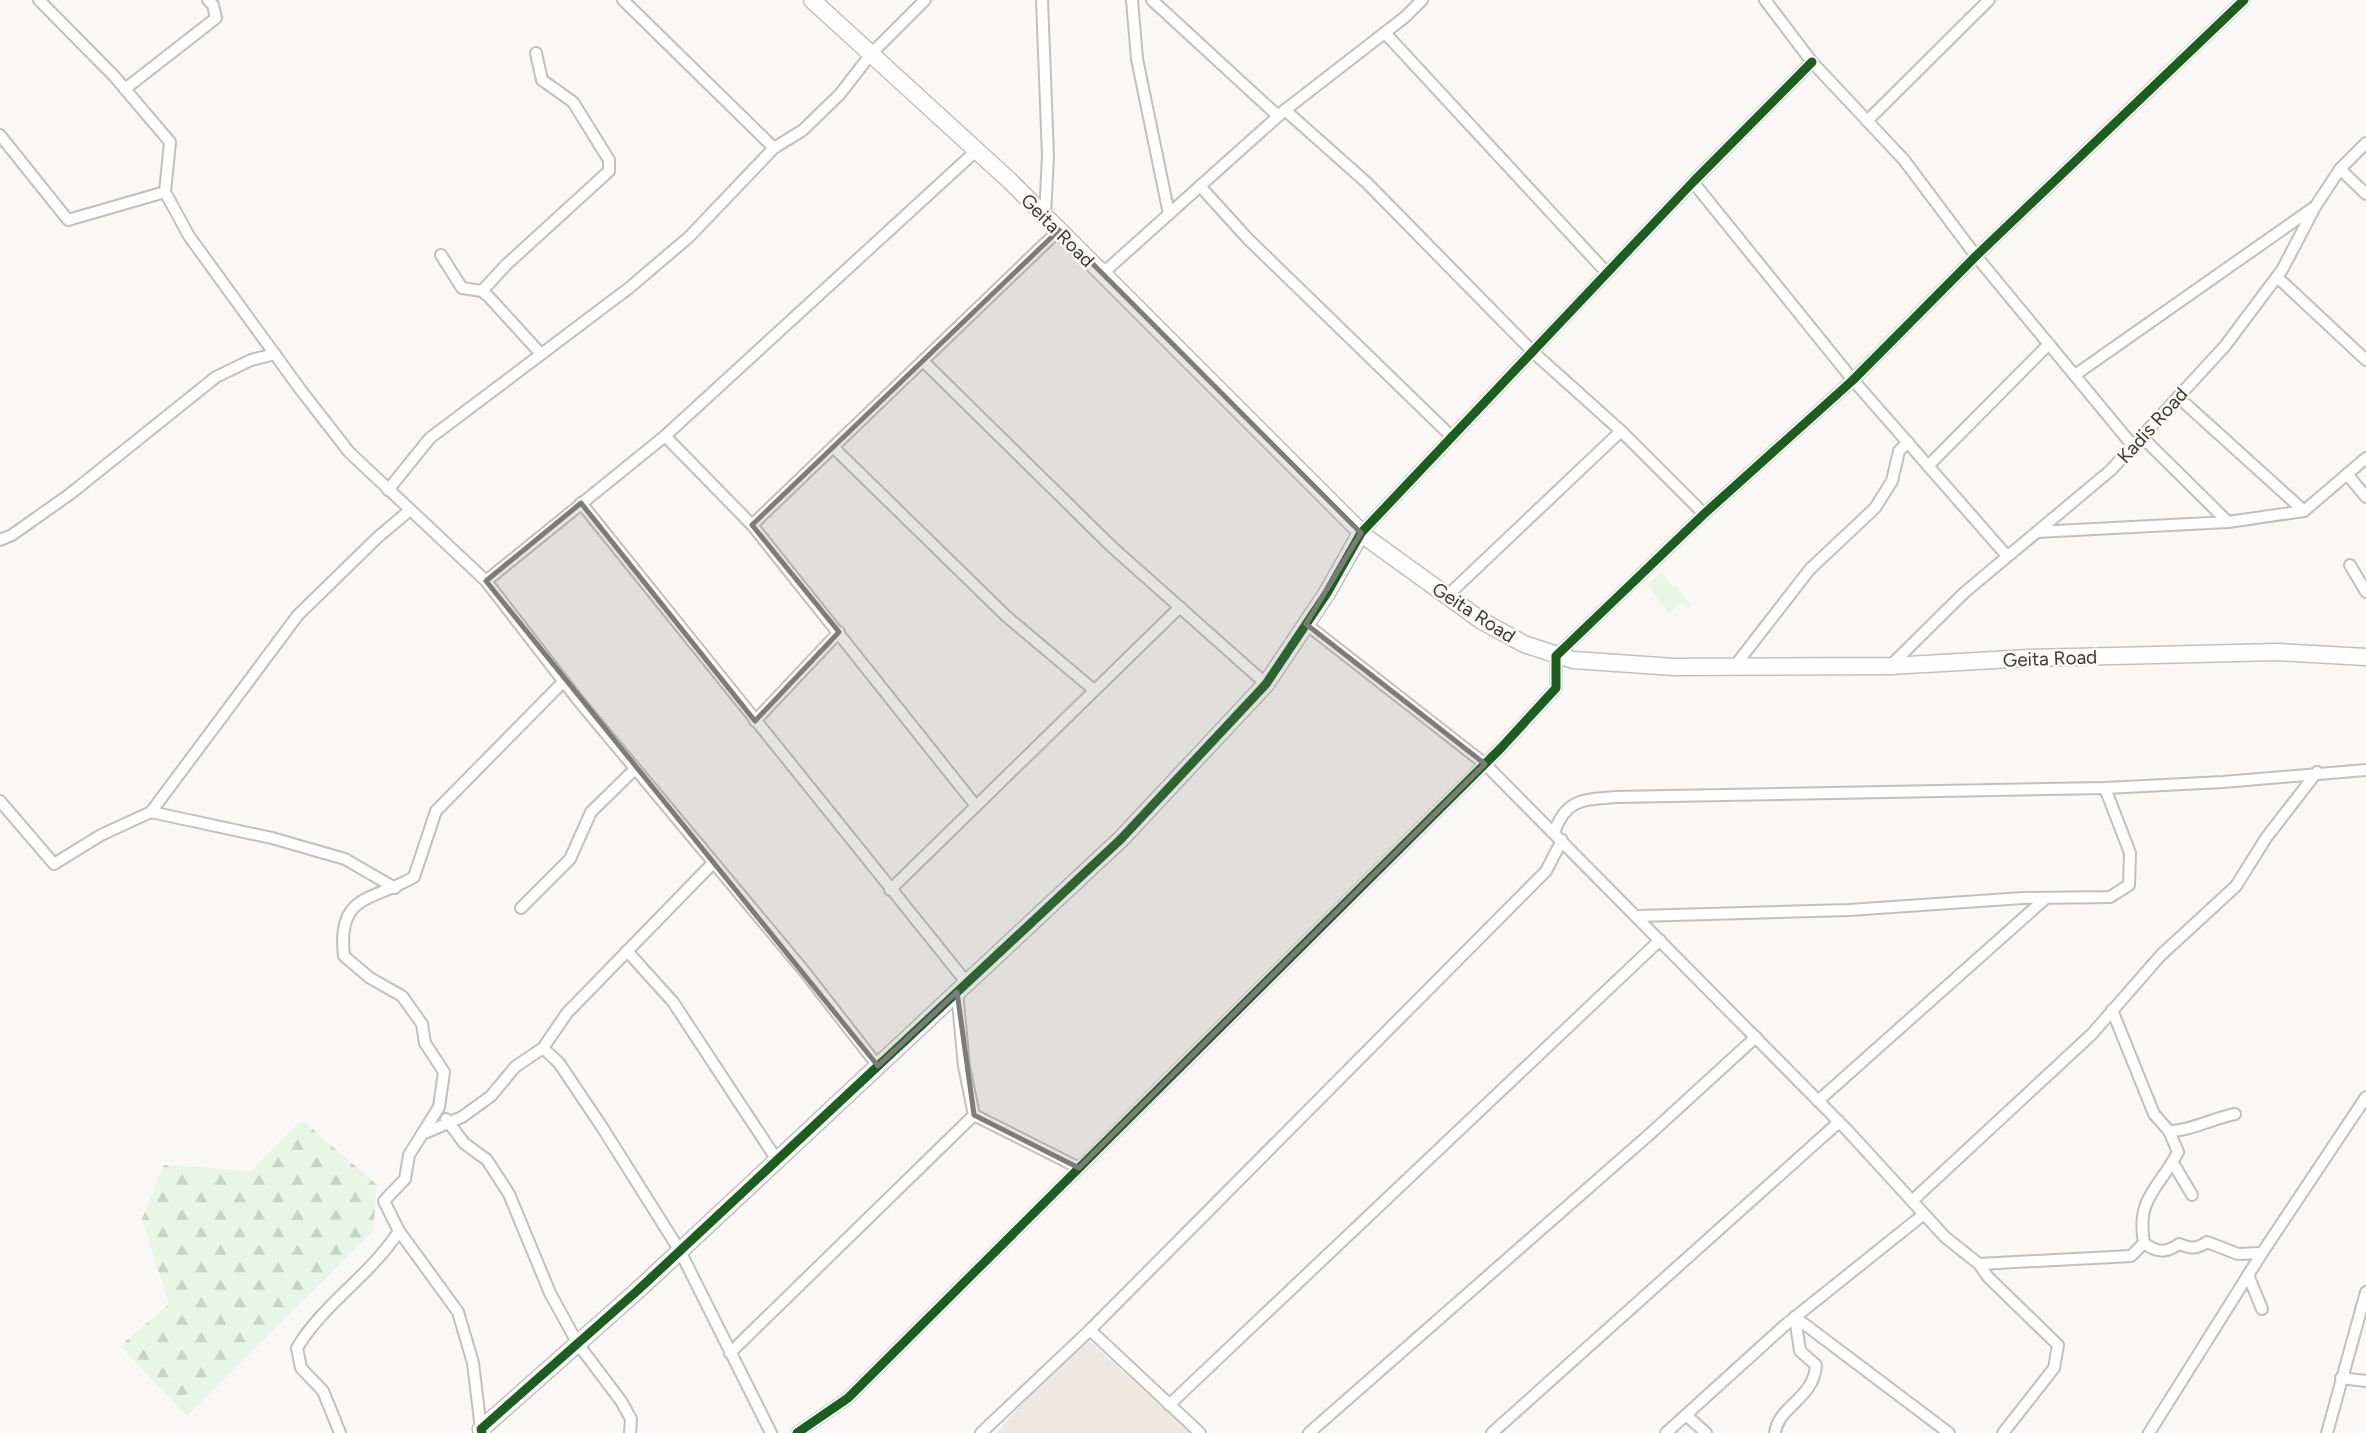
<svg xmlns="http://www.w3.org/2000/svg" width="2366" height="1433" font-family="Figtree,sans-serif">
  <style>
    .built { fill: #ede9e2 }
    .forest { fill: url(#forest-firs) }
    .green { fill: #e8f6e6 }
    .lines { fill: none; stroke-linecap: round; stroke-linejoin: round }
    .street-casing { stroke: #c1c0be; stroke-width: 14 }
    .secondary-casing { stroke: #c1c0be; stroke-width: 19 }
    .street { stroke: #fefefe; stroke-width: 10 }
    .secondary { stroke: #fefefe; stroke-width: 16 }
    .cycleway-casing { stroke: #fbf9f5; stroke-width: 13 }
    .cycleway { stroke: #1b5e20; stroke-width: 9 }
    .marked { fill: #7d7c7a; fill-opacity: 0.2; stroke: #7d7c7a; stroke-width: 5; stroke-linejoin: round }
    .labels { text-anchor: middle; stroke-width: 5; stroke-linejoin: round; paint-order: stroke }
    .street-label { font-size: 19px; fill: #3a3937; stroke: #fbf9f5 }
  </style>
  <defs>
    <pattern id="forest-firs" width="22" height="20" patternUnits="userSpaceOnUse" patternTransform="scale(1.75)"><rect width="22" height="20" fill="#e8f6e6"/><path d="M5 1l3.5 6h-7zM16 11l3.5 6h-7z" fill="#c8d4c6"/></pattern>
  </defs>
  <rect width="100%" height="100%" fill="#faf8f6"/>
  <path class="built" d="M1084 1336 1190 1433H996Z"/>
  <path class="forest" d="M302 1120 377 1185 373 1231 187 1416 120 1346 169 1304 142 1219 164 1165 251 1171Z"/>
  <path class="green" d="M1662 573 1673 588 1676 586 1691 606 1687 609 1682 603 1669 613 1647 584Z"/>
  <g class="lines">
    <g class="street-casing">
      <g id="street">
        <path d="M39 0 114 76 170 142 165 192 189 236 300 389 349 452 486 581 578 700 804 971 878 1066"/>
        <path d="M623 0 774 148"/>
        <path d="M1042 0 1048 156 1045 216"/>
        <path d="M1132 0 1137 59 1169 214"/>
        <path d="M1152 0 1278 116"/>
        <path d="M1765 0 1812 62 1904 160 1976 256 2133 446"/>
        <path d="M1385 33 1607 273"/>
        <path d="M125 89 216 18 213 5 208 0"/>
        <path d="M1285 110 1367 183 1533 352 1621 431 1704 514"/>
        <path d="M1867 121 1989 0"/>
        <path d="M0 135 68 220 165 192"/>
        <path d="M2340 169 2366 194"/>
        <path d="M1693 182 1853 380 2007 556"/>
        <path d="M1200 186 1248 239 1452 437"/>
        <path d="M441 255 462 288 482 291 489 297 541 354"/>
        <path d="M1102 274 1285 110 1405 17 1422 0"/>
        <path d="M2277 277 2366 360"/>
        <path d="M482 291 506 265 609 171V160L573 102 542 80 536 53"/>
        <path d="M923 361 1112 547 1266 684"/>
        <path d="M2075 375 2313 208"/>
        <path d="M2178 397 2304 511"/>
        <path d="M665 436 752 525 976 806"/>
        <path d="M2141 436 2228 522"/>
        <path d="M833 447 1006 616 1094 690"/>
        <path d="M1929 465 2049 344"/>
        <path d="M2347 474 2366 497"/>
        <path d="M388 490 430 438 629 288 689 237 774 148 803 130 840 94 871 54 925 0"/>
        <path d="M581 503 967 983"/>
        <path d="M752 525 1059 230"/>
        <path d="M2037 532 2228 522 2304 511 2366 458"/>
        <path d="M1361 533 1693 182 1812 62"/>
        <path d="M0 540 12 535 70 494 216 377 251 360 275 354"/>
        <path d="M2350 565 2366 592"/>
        <path d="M486 581 665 436 977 150"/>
        <path d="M1447 596 1621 431"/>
        <path d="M1306 624 1485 764 1848 1131 1945 1237 1979 1264 1988 1277 2058 1345 2054 1368 2003 1433"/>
        <path d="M1890 666 1965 592 2111 470 2225 346 2282 270 2315 207 2340 169 2366 143"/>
        <path d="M1734 667 1810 569 1875 508 1892 481 1899 451 1908 442"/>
        <path d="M755 721 839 632"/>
        <path d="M0 801 54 864 101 835 151 812 272 838 345 859 395 888"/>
        <path d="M151 812 298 615 378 537 409 511"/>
        <path d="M1554 832C1567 798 1583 800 1616 797L2105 788 2223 782 2366 770"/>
        <path d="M890 890 1180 607"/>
        <path d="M521 908 570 859 591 812 635 769"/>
        <path d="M1637 916 1849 910 2023 898 2110 897 2129 885 2130 853 2105 788"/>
        <path d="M627 951 673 1002 777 1160"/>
        <path d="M957 992 964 1066 974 1115"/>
        <path d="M2112 1010 2154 1114 2169 1131 2178 1152C2159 1189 2136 1197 2144 1243 2157 1253 2166 1253 2179 1244 2191 1249 2197 1249 2207 1242L2238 1254 2262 1253"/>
        <path d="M543 1048 559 1063 602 1127 680 1251 771 1433"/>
        <path d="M1818 1101 2046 898"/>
        <path d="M446 1119 464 1143 487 1160 509 1194 550 1293 578 1344 621 1401 631 1419 630 1433"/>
        <path d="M2169 1131C2191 1131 2213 1118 2235 1114"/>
        <path d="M425 1133 462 1117 491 1096 515 1067 543 1048 567 1013 713 863"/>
        <path d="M2173 1163 2192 1195"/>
        <path d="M1912 1201 2092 1034 2161 955 2236 886 2266 838 2317 772"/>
        <path d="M399 1231 458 1312 473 1363 481 1429"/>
        <path d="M1979 1264 2131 1256 2144 1243"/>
        <path d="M2248 1275 2262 1309"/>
        <path d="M1795 1317 1949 1433"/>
        <path d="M1090 1330 1200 1433"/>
        <path d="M730 1353 974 1115 1079 1168"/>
        <path d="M2341 1378 2366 1381"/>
        <path d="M1169 1405 1660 940"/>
        <path d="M1686 1415 1706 1433"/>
        <path d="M340 1433 323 1391 301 1368 297 1348C323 1304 371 1275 399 1231L384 1201 405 1179 409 1155 439 1107 444 1072 425 1043 422 1024 402 996 370 978 344 956C337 894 370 902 414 877L436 811 564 681"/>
        <path d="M797 1433 848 1398 1501 748 1556 688V656L1704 514 1853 380 1976 256 2244 0"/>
        <path d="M981 1433 1090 1330 1546 871 1562 840"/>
        <path d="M1309 1433 1651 1133 1756 1037"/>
        <path d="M1492 1433 1839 1122"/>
        <path d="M1666 1433 1784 1326 1924 1214"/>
        <path d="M1775 1433C1778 1406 1814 1399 1816 1365L1800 1351 1795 1317"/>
        <path d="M2149 1433 2262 1253 2366 1097"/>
        <path d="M2327 1433 2366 1292"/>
      </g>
    </g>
    <g class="secondary-casing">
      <g id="secondary">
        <path d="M812 0 1010 181 1367 538 1482 621 1524 644 1573 660 1674 667 1890 666 2029 658 2277 652 2366 657"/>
        <path d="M482 1433 481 1429 637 1291 1121 839 1266 684 1327 593 1361 533"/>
      </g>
    </g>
    <use href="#street" class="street"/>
    <use href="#secondary" class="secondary"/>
    <g class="cycleway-casing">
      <g id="cycleway">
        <path d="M482 1433 481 1429 637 1291 1121 839 1266 684 1327 593 1361 533 1693 182 1812 62"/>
        <path d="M797 1433 848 1398 1501 748 1556 688V656L1704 514 1853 380 1976 256 2244 0"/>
      </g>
    </g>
    <use href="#cycleway" class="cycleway"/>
  </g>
  <path class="marked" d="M1059 230 1361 533 1306 624 1485 764 1079 1168 974 1115 957 992 878 1066 486 581 581 503 755 721 839 632 752 525Z"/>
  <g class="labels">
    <g class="street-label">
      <text transform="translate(1058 230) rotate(45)" y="7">Geita Road</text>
      <text transform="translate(2152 425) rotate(-48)" y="7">Kadis Road</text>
      <text transform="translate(1474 612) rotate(33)" y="7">Geita Road</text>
      <text transform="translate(2050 658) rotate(-2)" y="7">Geita Road</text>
    </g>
  </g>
</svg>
